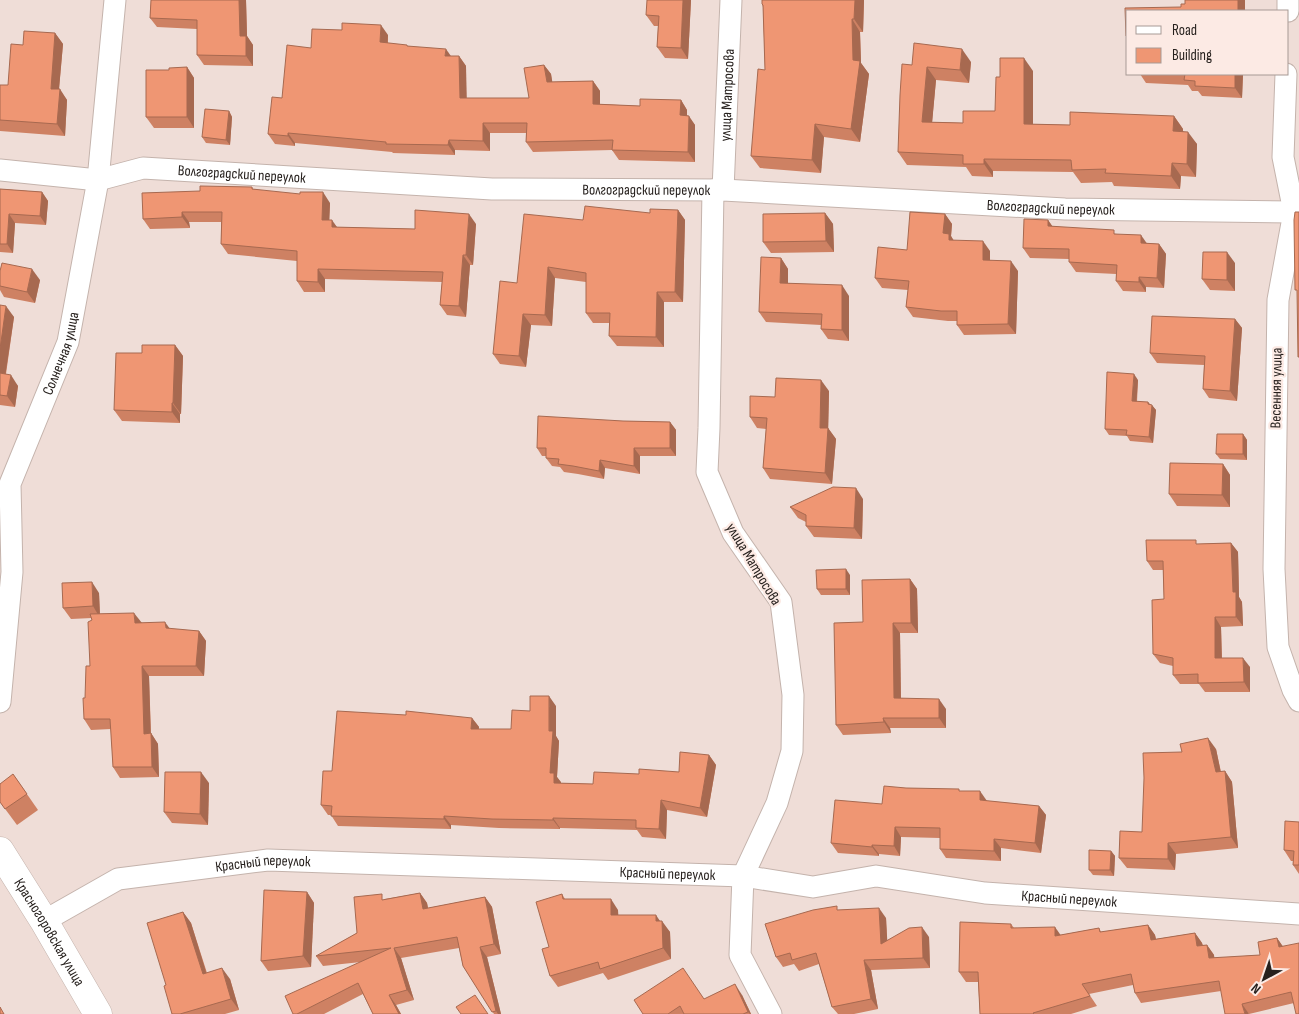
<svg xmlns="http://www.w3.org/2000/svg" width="1299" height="1014" font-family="'Sofia Sans Condensed',sans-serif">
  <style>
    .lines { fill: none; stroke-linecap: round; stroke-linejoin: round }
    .street-casing { stroke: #c4b3ac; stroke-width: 23 }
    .secondary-casing { stroke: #c4b3ac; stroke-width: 29 }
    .street { stroke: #fff; stroke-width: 21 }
    .secondary { stroke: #fff; stroke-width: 28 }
    .wall { fill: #ce8163 }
    .shaded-wall { fill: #a76950 }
    .building { fill: #ef9673; stroke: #a76950 }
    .labels { text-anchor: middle; stroke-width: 4.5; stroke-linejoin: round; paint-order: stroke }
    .street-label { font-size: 15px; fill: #27211e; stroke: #fceae4 }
  </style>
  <rect width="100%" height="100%" fill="#efddd7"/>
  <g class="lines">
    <g class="street-casing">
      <g id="street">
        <path d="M1288 11V0"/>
        <path d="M1286 74 1283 157 1294 212 1278 300 1274 569 1278 647 1293 690 1299 701"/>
        <path id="s1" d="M0 170 98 180 143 168 492 189 723 190 1065 209 1294 212"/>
        <path d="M713 190 709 428 707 472 733 533 781 602 793 695 792 751 777 803 743 876 740 955 771 1014"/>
        <path id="s2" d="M723 190 731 0"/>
        <path id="s3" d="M0 702 12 572 10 484 68 342 98 180 115 0"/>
        <path id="s4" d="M44 921 118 879 268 860 743 876 813 887 876 876 985 893 1299 914"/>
      </g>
    </g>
    <g class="secondary-casing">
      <g id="secondary">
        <path id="s5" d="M0 851 44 921 98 1014"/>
      </g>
    </g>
    <use href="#street" class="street"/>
    <use href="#secondary" class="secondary"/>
  </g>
  <g class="wall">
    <path d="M151 0H246L247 36 253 45V66L204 65 197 55V29L157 27 150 18Z"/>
    <path d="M691 0 688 59 665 58 657 47 658 26H654L646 15Z"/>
    <path d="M864 0 863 32H860L861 63 869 74 860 142 824 137 821 173 760 168 751 156 765 70 763 7 762 4Z"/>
    <path d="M55 33 63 44 59 89 67 100 65 136 0 131V85H8L23 45Z"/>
    <path d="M388 35V43L408 46 451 56H459L466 66V98H529L544 65 551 74 552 82 593 81 600 91V104L640 106 681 100 687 110V115L695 125V162L619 160 612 150 533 152 526 142V133H490V151L455 150V155L393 153 392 152 295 143V146L275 144 268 134 282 98 311 48Z"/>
    <path d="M971 62 969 83 936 80 932 122 963 123 995 111 1000 77 1033 71V124L1070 125 1174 116 1183 129V131L1197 144 1196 177 1181 176 1180 189 1114 186 1112 182 1081 183 1073 172 993 171V177L972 176 966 167 907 165 898 152 912 65Z"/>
    <path d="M187 67 194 78V128H154L146 117 169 70Z"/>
    <path d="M1140 74H1243L1242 98 1202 96 1198 91H1192L1188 85 1146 83Z"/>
    <path d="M229 111 232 117 230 145 206 143 202 137Z"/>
    <path d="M252 187 253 189 330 203 329 220 337 227 415 229 476 224 473 265H470L466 317 447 315 440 305 442 282 325 279V292H304L297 281V261L228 254 221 244V222H189L190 228 150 229 143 219 200 191Z"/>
    <path d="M0 189 42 192 48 201 46 225 15 223 13 253 0 252Z"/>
    <path d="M678 210 685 220 683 302H664V347L617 346 609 336V323H593L586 313V282L555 278 552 326 531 325 526 367 500 364 493 354 517 283 583 220Z"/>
    <path d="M825 213 833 224 834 252 771 253 763 242Z"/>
    <path d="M945 214 952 224 951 236 953 240 990 251V260L1018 271 1016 334 964 335 957 325V321H948L913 317 906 307 908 290 882 288 875 278 907 250Z"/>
    <path d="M1048 220 1052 226 1117 234 1146 243 1159 244 1166 254 1164 288 1146 287V292L1123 291 1116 281V274L1076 272 1069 262V259L1030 258 1023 248Z"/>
    <path d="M781 258 788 269V283L849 296V341L828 339 821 329V325L766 322 759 312Z"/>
    <path d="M1235 263V291L1210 290 1202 279Z"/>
    <path d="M0 271 40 280 35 303 4 297 0 290Z"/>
    <path d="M0 305 14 317 6 374 18 386 15 407 0 405Z"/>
    <path d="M1235 319 1242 328 1237 401 1209 398 1203 389 1204 365 1157 363 1150 353Z"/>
    <path d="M175 345 183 356 181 414H180V423L122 421 114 410 142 353Z"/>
    <path d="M1138 380 1137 402H1148L1156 410 1153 443 1130 441 1127 436 1109 435 1105 429Z"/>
    <path d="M829 391 828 428 836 439 832 484 770 479 763 468 766 429 757 428 750 417 775 397Z"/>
    <path d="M623 421 670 422 676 430V456H640V474L605 468 604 479 578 474 564 472 560 467 552 466 546 458V456H542L537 448Z"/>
    <path d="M1243 434 1247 440V460L1220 459 1216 454Z"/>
    <path d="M1223 464 1230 475V507L1177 506 1169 494Z"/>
    <path d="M863 499 862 539 814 537 806 526V522L798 518 790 507Z"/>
    <path d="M1231 543 1238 552 1239 597 1242 602 1243 626 1221 627 1222 658 1250 667V692H1205L1199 684H1180L1173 675V666L1160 663 1153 654 1164 599 1163 570H1153L1147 561 1198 544Z"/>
    <path d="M850 575V595H821L817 589Z"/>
    <path d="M910 579 917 589 918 633H900L901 698 946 709V728H890L891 733 843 735 836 725 863 622Z"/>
    <path d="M99 593 100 614 170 629 199 631 206 641 204 676H149L151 733 158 744 159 777 120 778 113 767 111 729 91 730 84 719 85 698 90 666 92 620V618L71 619 63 608Z"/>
    <path d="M556 706V736L559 741 557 777 561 783 593 784 639 774 679 772 709 755 716 765 707 817 667 810 666 839 642 837 637 830 560 828V829L499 828 451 825V829L338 826 331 815H328L321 805 332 771 472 718 479 727 478 729H511L530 711Z"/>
    <path d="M1216 749 1221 772 1225 771 1232 782 1238 848 1176 854 1175 870 1127 868 1119 858 1142 832 1182 752Z"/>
    <path d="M13 774 38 810 17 825 0 802Z"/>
    <path d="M209 783 208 825 172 823 164 812Z"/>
    <path d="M906 788 961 791 987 801 1039 806 1046 815 1041 853 1001 848V861L946 858 940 849V838L901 837 900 856 879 854V856L838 853 831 843Z"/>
    <path d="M1299 822V874L1293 865V861H1291L1284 850Z"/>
    <path d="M1111 851 1115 856 1114 876 1093 875 1089 870Z"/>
    <path d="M307 892 314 903 311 967 268 971 261 961Z"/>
    <path d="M420 893 427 903 428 908 485 897 492 907 501 954 487 957 501 1014H494L463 966 459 948 401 958 414 1000 396 1005 401 1014H373L363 994 324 1014H293L361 962 323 966 316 956 357 933 385 899Z"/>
    <path d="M562 894 565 899 618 910V915L660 921 670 932 671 959 608 980 603 973 558 987 550 976 549 947Z"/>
    <path d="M839 910 886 918 887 940 929 937 930 968 871 970 878 1009 854 1014H838L832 1007 819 964 799 971 794 964 783 967 776 957Z"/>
    <path d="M183 912 191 923 207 973 230 979 239 1010 225 1014H172L166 985Z"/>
    <path d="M1011 924 1014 928 1061 935 1099 928 1101 932 1148 925 1155 935 1156 939 1195 933 1202 943 1203 945H1207L1214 955V958L1260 955 1277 938 1283 947 1294 1003 1249 1014 1221 991 1141 1003 1135 993 1133 985 1089 994 1097 1006 1071 1014H980L978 982H966L959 972Z"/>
    <path d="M742 995 751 1014H643L704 999Z"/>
  </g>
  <g class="shaded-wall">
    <path d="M239 0H246L247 36 253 45V66L246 56 240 36Z"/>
    <path d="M683 0H691L688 59 681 48Z"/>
    <path d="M855 0H864L863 32 854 19Z"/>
    <rect x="1238" y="0" width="7" height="11"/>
    <path d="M852 19 860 32 861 63 869 74 860 142 851 129 853 60Z"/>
    <path d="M381 25 388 35 387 52 380 42Z"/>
    <path d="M55 33 63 44 58 100 51 89Z"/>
    <path d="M446 49 453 59 445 56Z"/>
    <path d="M962 49 971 62 969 83 960 70Z"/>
    <path d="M459 56 466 66 467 107 460 98Z"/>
    <path d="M1024 58 1033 71V137L1024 124Z"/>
    <path d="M544 65 551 74 554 92 547 82Z"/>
    <path d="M187 67 194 78V128L187 117Z"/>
    <path d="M927 67 936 80 931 135 922 122Z"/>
    <path d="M1235 74H1243L1242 98 1235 88Z"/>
    <path d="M593 81 600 91V114L593 104Z"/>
    <path d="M60 89 67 100 65 136 57 124Z"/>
    <path d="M681 100 687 110V125L680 115Z"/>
    <path d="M229 111 232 117 230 145 226 140Z"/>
    <path d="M689 116 695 125V162L688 152Z"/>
    <path d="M1174 116 1183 129 1182 144 1173 131Z"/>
    <path d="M483 123 490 133V151L483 141Z"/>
    <path d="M815 124 824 137 821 173 812 160Z"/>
    <path d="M1188 132 1197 144 1196 177 1187 164Z"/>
    <path d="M288 133 295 143V146L288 136Z"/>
    <path d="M449 140 455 150V155L448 145Z"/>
    <path d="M984 159 993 171V177L984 164Z"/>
    <path d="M1172 163 1181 176 1180 189 1171 176Z"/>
    <path d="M42 192 48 201 46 225 40 216Z"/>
    <path d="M323 192 330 203 329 230 322 220Z"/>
    <path d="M678 210 685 220 683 302 675 292Z"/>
    <path d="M182 212 189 222 190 228 182 217Z"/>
    <path d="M825 213 833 224 834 252 826 241Z"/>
    <path d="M9 214 15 223 13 253 7 244Z"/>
    <path d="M469 214 476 224 473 265 466 255Z"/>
    <path d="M945 214 952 224 951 236 956 244V250L943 233Z"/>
    <path d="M332 220 339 230 332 227Z"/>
    <path d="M1048 220 1055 230 1048 226Z"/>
    <path d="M1141 235 1148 245 1141 243Z"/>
    <path d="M983 241 990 251V270L983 260Z"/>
    <path d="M1159 244 1166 254 1164 288 1157 278Z"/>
    <path d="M1227 252 1235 263V291L1227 280Z"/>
    <path d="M463 255 470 265 466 317 459 306Z"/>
    <path d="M781 258 788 269V293L780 283Z"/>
    <path d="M1011 261 1018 271 1016 334 1008 324Z"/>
    <path d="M548 267 555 278 552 326 545 315Z"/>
    <path d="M32 269 40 280 35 303 27 292Z"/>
    <path d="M318 269 325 279V292L318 282Z"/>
    <path d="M1139 277 1146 287V292L1139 282Z"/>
    <path d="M842 285 849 296V341L842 330Z"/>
    <path d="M657 292 664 302V347L656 337Z"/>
    <path d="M6 306 14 317 4 384 0 377V349Z"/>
    <path d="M523 314 531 325 526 367 519 356Z"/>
    <path d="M1235 319 1242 328 1237 401 1230 391Z"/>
    <path d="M175 345 183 356 181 414 173 403Z"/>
    <path d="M1134 374 1138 380 1136 407 1132 401Z"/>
    <path d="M11 375 18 386 15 407 7 396Z"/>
    <path d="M821 380 829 391 828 439 820 428Z"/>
    <path d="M1148 402 1151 407 1152 405 1156 410 1153 443 1149 437Z"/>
    <path d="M172 403 180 414V423L172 412Z"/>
    <path d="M670 422 676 430V456L670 448Z"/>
    <path d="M828 428 836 439 832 484 825 473Z"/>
    <path d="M1243 434 1247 440V460L1243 454Z"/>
    <path d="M634 448 640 456V474L634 466Z"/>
    <path d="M600 460 605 468 604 479 599 471Z"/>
    <path d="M1223 464 1230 475V507L1222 495Z"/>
    <path d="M856 488 863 499 862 539 854 528Z"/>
    <path d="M1231 543 1238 552 1239 597 1242 602 1243 626 1236 617 1233 592Z"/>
    <path d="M846 569 850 575V595L846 589Z"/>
    <path d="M910 579 917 589 918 633 911 623Z"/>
    <path d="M92 582 99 593 100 618 93 606Z"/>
    <path d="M134 613 142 623V634L135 623Z"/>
    <path d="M1215 617 1221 627 1222 668 1215 658Z"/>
    <path d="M165 622 173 633 166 628Z"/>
    <path d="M893 623 900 633 901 708 894 698Z"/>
    <path d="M199 631 206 641 204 676 196 666Z"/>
    <path d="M1243 658 1250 667V692L1244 682Z"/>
    <path d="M142 666 149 676 151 744 144 734Z"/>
    <path d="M549 696 556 706V736L559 741 557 777 561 782V792L554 783 550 773Z"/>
    <path d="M939 699 946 709V728L939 718Z"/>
    <path d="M472 718 479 727 478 738 471 729Z"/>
    <path d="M883 718 890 728 891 733 884 722Z"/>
    <path d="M151 733 158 744 159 777 152 767Z"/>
    <path d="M1208 738 1216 749 1223 783 1216 772Z"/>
    <path d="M709 755 716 765 707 817 700 808Z"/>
    <path d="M1225 771 1232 782 1238 848 1231 837Z"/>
    <path d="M201 772 209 783 208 825 200 814Z"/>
    <path d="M980 791 987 801 980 800Z"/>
    <path d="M661 800 667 810 666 839 659 829Z"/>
    <path d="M1039 806 1046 815 1041 853 1035 843Z"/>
    <path d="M444 816 451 825V829L444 819Z"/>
    <path d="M553 818 560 828V829L553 820Z"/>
    <path d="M895 827 901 837 900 856 894 846Z"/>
    <path d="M994 839 1001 848V861L994 851Z"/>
    <path d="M1168 843 1176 854 1175 870 1168 859Z"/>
    <path d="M872 845 879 854V856L872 847Z"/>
    <path d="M1111 851 1115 856 1114 876 1110 870Z"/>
    <path d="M307 892 314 903 311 967 303 956Z"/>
    <path d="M420 893 427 903 430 919 423 909Z"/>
    <path d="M485 897 492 907 501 954 494 944Z"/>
    <path d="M611 899 618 910 619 926 611 915Z"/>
    <path d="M879 908 886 918 888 954 881 944Z"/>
    <path d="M183 912 191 923 210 985 203 974Z"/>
    <path d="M656 915 662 924V921L670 932 671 959 663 948 656 921Z"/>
    <path d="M1148 925 1155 935 1158 949 1151 940Z"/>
    <path d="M922 927 929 937 930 968 923 958Z"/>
    <path d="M1055 927 1062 937 1055 936Z"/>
    <path d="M1195 933 1202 943 1204 956 1197 946Z"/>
    <path d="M1277 938 1284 948 1279 947Z"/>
    <path d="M1207 945 1214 955 1216 968 1209 958Z"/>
    <path d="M480 947 487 957 501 1014H498L496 1011Z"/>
    <path d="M394 948 401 958 414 1000 407 990Z"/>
    <path d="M864 960 871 970 878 1009 871 999Z"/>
    <path d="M222 968 230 979 239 1010 231 999Z"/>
    <path d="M735 984 742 995 751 1014H750L748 1012Z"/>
    <path d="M389 995 396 1005 401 1014H399Z"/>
    <path d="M1242 1004 1249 1014H1245Z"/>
  </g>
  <g class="building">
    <path d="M151 0H239L240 36H246V56L197 55V20L150 18Z"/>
    <path d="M647 0H683L681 48 657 47 659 16 646 15Z"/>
    <path d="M762 0H855L854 19H852L853 60 860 61 851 129 815 124 812 160 751 156 758 69 765 70 763 5 762 4Z"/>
    <path d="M1185 0H1238V11H1128V36H1126L1125 8 1181 7V4H1185Z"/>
    <path d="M342 23 381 25 380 42 407 45V46L446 49 445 56H459L460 98H529L524 68 544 65 547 82 593 81V104L640 106V99L681 100 680 115 689 116 688 152 612 150 613 140 526 142 527 123H483V141L449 140 448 145 386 144V142L288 133V136L268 134 272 97 282 98 287 45 311 48 312 29 342 30Z"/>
    <path d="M24 31 55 33 51 89H60L57 124 0 120V85H8L11 44 23 45Z"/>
    <path d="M914 43 962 49 960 70 927 67 922 122 963 123V111H995L996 77H1000V58H1024V124L1070 125V112L1174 116 1173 131 1188 132 1187 164 1172 163 1171 176 1105 173 1106 169 1072 170 1071 160 984 159V164H963V155L898 152 900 95 902 64 912 65Z"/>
    <path d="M187 67V117H146V70H169V68Z"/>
    <path d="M1169 74H1235V88L1195 86V81L1184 80 1185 74Z"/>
    <path d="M205 109 229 111 226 140 202 137Z"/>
    <path d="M200 186 252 187V189L300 194V192H323L322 220H332V227L415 229V210L469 214 466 255H463L459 306 440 305 443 272 318 269V282L297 281V251L221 244 222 212H182V217L143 219 142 193 200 191Z"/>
    <path d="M0 189 42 192 40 216 9 214 7 244H0Z"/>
    <path d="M585 206 650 213V209L678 210 675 292H657L656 337 609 336 610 313H586V273L548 267 545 315 523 314 519 356 493 354 500 281 517 283 524 214 583 220Z"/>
    <path d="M910 212 945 214 943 233 949 234V240L983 241V260L1011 261 1008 324 957 325V311H941L906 307 909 281 875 278 878 247 907 250Z"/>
    <path d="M1295 212H1299V357H1298L1297 290H1295L1294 220Z"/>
    <path d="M825 213 826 241 763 242V214Z"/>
    <path d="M1024 219 1048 220V226L1114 230V234L1141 235V243L1159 244 1157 278 1139 277V282L1116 281 1117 265 1069 262V249L1023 248Z"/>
    <path d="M1203 252H1227V280L1202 279Z"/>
    <path d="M761 257 781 258 780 283 842 285V330L821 329 822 314 759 312Z"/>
    <path d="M2 263 32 269 27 292 0 286V271Z"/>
    <path d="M0 305 6 306 0 349Z"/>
    <path d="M1152 316 1235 319 1230 391 1203 389 1205 356 1150 353Z"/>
    <path d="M142 345H175L173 403H172V412L114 410 116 353H142Z"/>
    <path d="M1107 372 1134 374 1132 401 1148 402V404L1152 405 1149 437 1126 435 1127 430 1105 429Z"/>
    <path d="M0 373 11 375 7 396 0 395Z"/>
    <path d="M776 378 821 380 820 428H828L825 473 763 468 767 418 750 417V396L775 397Z"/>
    <path d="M538 416 623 421 670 422V448H634V466L600 460 599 471 573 466 558 464 559 459 546 458V448H537Z"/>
    <path d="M1217 434H1243V454H1216Z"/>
    <path d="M1170 463 1223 464 1222 495 1169 494Z"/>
    <path d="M833 487 856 488 854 528 806 526V515L790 507Z"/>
    <path d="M1146 540H1196V544L1231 543 1233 592H1236V617H1215V658H1243L1244 682 1198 683V674L1173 675V658L1153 654 1152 600 1164 599 1163 561H1147Z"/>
    <path d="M846 569V589H817L816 570Z"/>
    <path d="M910 579 911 623H893L894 698 939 699V718H883L884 722 836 725 834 623 863 622 862 580Z"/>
    <path d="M92 582 93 606 63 608 62 583Z"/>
    <path d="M134 613 135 623 165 622 166 628 199 631 196 666H142L144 734 151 733 152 767H113L110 719H84L83 698H85L86 666H90L88 622 92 620 90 614Z"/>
    <path d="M530 696H549V731H553L550 773H554V783L593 784 594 772 639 774V769L679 772 680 752 709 755 700 808 661 800 659 829 636 828V820L553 818V820L492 819 444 816V819L331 816 332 806 321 805 323 771H332L337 711 406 715V711L472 718 471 729H511L512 710 530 711Z"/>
    <path d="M1208 738 1216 772 1225 771 1231 837 1168 843V859L1119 858 1120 831 1142 832 1144 778 1143 753 1182 752 1180 744Z"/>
    <path d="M165 772H201L200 814 164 812Z"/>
    <path d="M13 774 27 794 5 809 0 802V784Z"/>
    <path d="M884 786 906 788 959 789V791H980V800L1039 806 1035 843 994 839V851L940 849V828L895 827 894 846 872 845V847L831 843 835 800 882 804Z"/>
    <path d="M1285 821 1299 822V865H1293L1294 851 1284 850Z"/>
    <path d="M1089 850 1111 851 1110 870H1089Z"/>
    <path d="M264 890 307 892 303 956 261 961Z"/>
    <path d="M420 893 423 909 485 897 494 944 480 947 496 1011 492 1012 463 966 457 937 394 948 407 990 389 995 399 1014H373L358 983 297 1014H293L285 996 391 948 316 956 357 933 354 897 382 894V900Z"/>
    <path d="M562 894 563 899H611V915H656V921H662L663 948 600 969 598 962 550 976 542 949 549 947 536 902Z"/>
    <path d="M837 906V910L879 908 881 944 909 928 922 927 923 958 864 960 871 999 832 1007 816 953 792 960 790 953 776 957 765 924 813 910Z"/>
    <path d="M183 912 203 974 222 968 231 999 180 1014H172L164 986 166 985 147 923Z"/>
    <path d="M960 922 1011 924V928L1055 927V936L1099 928 1100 932 1148 925 1151 940 1195 933 1197 946 1207 945 1209 958 1260 955 1258 942 1277 938 1279 947 1299 943V1014H1296L1291 992 1242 1004 1245 1014H1225L1219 981 1135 993 1131 974 1082 984 1090 996 1033 1013 1034 1014H980L978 972H959Z"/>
    <path d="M683 968 704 999 735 984 748 1012 743 1014H684L680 1006 668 1014H643L634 1000Z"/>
    <path d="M475 995 488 1014H461L456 1007Z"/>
    <path d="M0 1007 4 1014H0Z"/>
  </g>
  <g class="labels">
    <g class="street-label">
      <text dy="5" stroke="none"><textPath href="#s2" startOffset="95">улица Матросова</textPath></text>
      <text dy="5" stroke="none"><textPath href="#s1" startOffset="244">Волгоградский переулок</textPath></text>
      <text dy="5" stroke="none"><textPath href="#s1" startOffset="649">Волгоградский переулок</textPath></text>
      <text dy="5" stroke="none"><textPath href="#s1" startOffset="1054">Волгоградский переулок</textPath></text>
      <text dy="5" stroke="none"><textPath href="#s3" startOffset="359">Солнечная улица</textPath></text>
      <text transform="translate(1276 388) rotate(-89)" y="5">Весенняя улица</text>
      <text transform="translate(754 564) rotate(59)" y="5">улица Матросова</text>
      <text dy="5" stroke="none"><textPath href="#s4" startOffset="231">Красный переулок</textPath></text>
      <text dy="5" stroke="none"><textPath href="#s4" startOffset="636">Красный переулок</textPath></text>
      <text dy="5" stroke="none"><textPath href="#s4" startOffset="1041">Красный переулок</textPath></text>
      <text dy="5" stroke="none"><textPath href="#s5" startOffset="95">Красногоровская улица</textPath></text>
    </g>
  </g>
  <rect x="1126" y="10" width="162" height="65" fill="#fceae4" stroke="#a79a95"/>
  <rect x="1136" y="26" width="25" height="8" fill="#ffffff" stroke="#a79a95"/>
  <text x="1172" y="35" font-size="15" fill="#27211e">Road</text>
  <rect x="1136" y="48" width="25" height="15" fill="#ef9673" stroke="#a79a95"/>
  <text x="1172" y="60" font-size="15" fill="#27211e">Building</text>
  <g transform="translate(1264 979) rotate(220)" stroke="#fceae4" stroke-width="4" paint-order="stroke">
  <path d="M0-4L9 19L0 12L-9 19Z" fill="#27211e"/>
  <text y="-8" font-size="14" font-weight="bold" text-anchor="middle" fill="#27211e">N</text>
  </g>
</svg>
